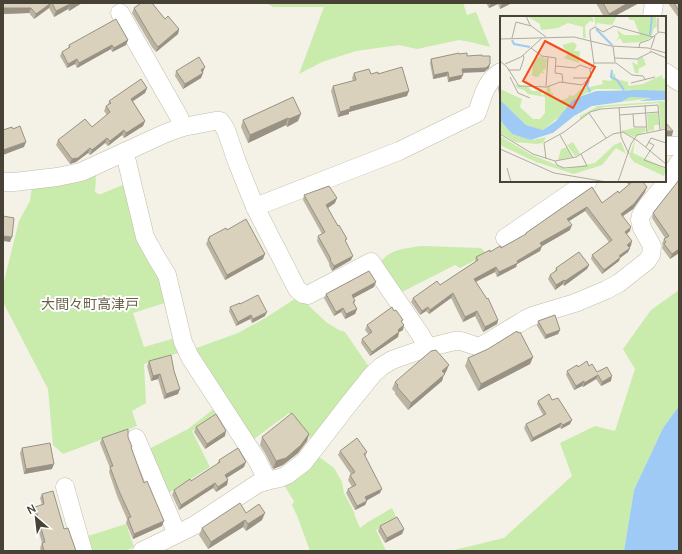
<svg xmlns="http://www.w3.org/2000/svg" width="682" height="554" font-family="Manrope,'Noto Sans JP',sans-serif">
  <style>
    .green { fill: #c9ebac }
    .water { fill: #9ecaf5 }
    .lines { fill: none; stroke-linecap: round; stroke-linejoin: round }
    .minor-casing { stroke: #c3bdab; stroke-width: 19 }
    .minor { stroke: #fff; stroke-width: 18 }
    .wall { fill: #bbb4a3 }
    .shaded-wall { fill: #999284 }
    .building { fill: #dad1bd; stroke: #999284 }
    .labels { text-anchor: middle; stroke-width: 4; stroke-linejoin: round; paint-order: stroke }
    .quarter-label { font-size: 14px; fill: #6b614b; stroke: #fff }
    .inset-river { fill: none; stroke: #9ecaf5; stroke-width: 2 }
    .inset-road { fill: none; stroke: #afab9f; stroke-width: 1 }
    .view { fill: #f64a14; fill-opacity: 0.15; stroke: #f64a14; stroke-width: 2 }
    .inset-edge { fill: none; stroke: #474235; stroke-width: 2 }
  </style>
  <rect width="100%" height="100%" fill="#f4f1e6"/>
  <g class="green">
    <path d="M266 3H463L467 15 476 12 490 47 470 42 459 40 417 49 399 45 356 51 322 62 299 74 324 7H273Z"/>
    <path d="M97 171 96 176 95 192 98 194H101L125 184 168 302 133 313 144 347 179 337 181 352 144 364 146 403 132 411 137 426 63 454 53 445 48 389 3 302V285L19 221 30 201 32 187Z"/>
    <path d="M422 246 481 248 487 254 460 268 455 265 400 293 381 262C389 249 408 248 422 246Z"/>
    <path d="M679 290V406L663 428 634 490 624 551H450L504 538 572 476 560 443 595 426 615 431 635 369 623 349 651 310Z"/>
    <path d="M296 298 305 302 326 322 339 330 345 332 369 367 313 442 289 413 250 442 191 350 238 333 267 317Z"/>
    <path d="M215 408 218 412 192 431 210 467 167 494 147 450 188 429Z"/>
    <path d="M318 456 334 468 342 482 344 493 355 514H354L360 528 368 522 392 508 397 519 376 530 386 551H310L298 518 292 505 294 501 282 482Z"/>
    <path d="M126 524 134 547 125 551H89L85 537Z"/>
  </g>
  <path class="water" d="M679 406V551H624L634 490 663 428Z"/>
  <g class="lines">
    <g class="minor-casing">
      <g id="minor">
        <path d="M120 13 179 117 183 127"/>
        <path d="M652 17 654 3"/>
        <path d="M665 72 679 82"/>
        <path d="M665 146H679"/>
        <path d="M124 152 126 158 145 237 156 257 167 275 183 342 190 357 257 460 264 474 266 481"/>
        <path d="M3 182H14L57 177 81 172 166 133 183 127 215 121H220L223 125 226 130 237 162 255 207 297 289 303 294 308 295 371 262 420 334 424 341 426 348"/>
        <path d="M255 207 399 151 477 113C482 98 486 80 501 72"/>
        <path d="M505 238 588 181"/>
        <path d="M136 438 177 534"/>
        <path d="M65 487 83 551"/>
        <path d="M142 551 177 534 195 525 245 492 257 484 266 481 280 478 287 475 304 462 348 405 373 374 382 366 392 360 426 348 455 341H461L476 346 480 347 526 319 535 315 575 303 606 290 619 283 647 261 651 255 652 246 642 228 640 220 641 215 647 206 663 187 679 162"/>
      </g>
    </g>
    <use href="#minor" class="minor"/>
  </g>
  <g class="wall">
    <path d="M3 3H82L69 11 68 9 54 17 49 8 34 19 29 13 3 14Z"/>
    <path d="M486 3H512L500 9 498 4 489 8Z"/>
    <path d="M596 3H639L613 17H604Z"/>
    <path d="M668 3H679V16L678 17Z"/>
    <path d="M134 8 165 19 179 29 178 34 156 52 152 47 132 13Z"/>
    <path d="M128 40 126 45 112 52 111 49 77 68 75 64 67 68 60 56 62 52 68 48 69 45Z"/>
    <path d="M459 54 467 56 489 68 484 72H462L461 79 448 82 447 76 433 79 430 63 431 59Z"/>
    <path d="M176 71 203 72 201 78 183 89 175 76Z"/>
    <path d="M354 73 378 74 407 96 349 112V114L338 117 331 91 333 86 353 81 352 78Z"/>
    <path d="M501 83V94H499L498 88 500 84Z"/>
    <path d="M147 88 145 93 133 101 145 121 143 126 124 138 122 135 108 146 105 143 90 155 88 153 76 162 70 164 56 145 58 140 92 127 107 115 104 111 106 106 108 105 109 101Z"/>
    <path d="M293 97 298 121 287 127 286 125 248 143 241 127 243 120Z"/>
    <path d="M679 180V253L670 259 662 248 663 245 662 244 664 239 665 238 652 218 653 213Z"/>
    <path d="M627 181H642L645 192 633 209 623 216 630 231 627 234 631 246 629 247 630 248 628 252 620 258 619 261 602 274 591 259 592 255 609 242 585 211 569 221 570 230 542 246 540 251 517 264 516 267 497 277 495 272 476 282 498 320 497 324 483 332 475 316 463 322 451 298 429 314 426 311 420 315 411 302 413 298 440 285 475 262 476 257 501 248 525 235 526 233 592 187 602 203 619 193 629 185 626 182Z"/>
    <path d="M304 195 335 203 328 208 346 242 351 260 332 271 329 265V263L317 241 318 236 322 234 303 200Z"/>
    <path d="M227 230 263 259 225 280 206 244 209 237Z"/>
    <path d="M589 265 587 269 564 286 563 284 555 290 548 279 550 275 555 271 556 268Z"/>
    <path d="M374 287 353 298 355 301 354 304 357 309 355 314 345 319 341 312 334 316 324 298 326 294Z"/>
    <path d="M240 304 265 316 252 323 250 319 236 326 229 311 230 307Z"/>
    <path d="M538 321 560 330 558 334 545 339 537 326Z"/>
    <path d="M402 322 403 330 399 332 398 337 370 356 361 343 362 339 369 335 365 330 367 325Z"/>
    <path d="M533 357 530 364 478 391 465 366 468 358Z"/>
    <path d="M149 361 178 394 164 399 158 379 151 381 147 366Z"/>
    <path d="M589 366 597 372 611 381 601 386 596 379 583 387 582 386 574 390 566 375 567 371 578 367Z"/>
    <path d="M446 372 444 374 442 381 408 410 395 394V392L392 389 395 382Z"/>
    <path d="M552 400 570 424 561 429 560 427 531 442 524 428 526 424 543 415 537 404 538 401Z"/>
    <path d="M196 427 225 436 205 449 194 432Z"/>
    <path d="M309 434 307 441 298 453 283 465 273 469 266 455 260 445 262 437Z"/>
    <path d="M128 437 131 449 144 483 162 526 133 539 126 523 127 519 117 496 109 472 110 468 100 443 102 438Z"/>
    <path d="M22 448 52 469 24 474 20 453Z"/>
    <path d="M340 451 367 452 365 457 380 493 367 500 365 505 355 510 346 493 348 489 352 487 348 480 350 475 351 474 338 455Z"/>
    <path d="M219 460 244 467 227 478 228 480 227 485 216 492 213 488 179 510 172 495 174 490 191 481 217 464Z"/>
    <path d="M42 494 64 529 76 551H41L40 548 42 543 33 512 35 507 42 505 40 498Z"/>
    <path d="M246 513 262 520 246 531 243 527 208 549 199 535 202 528Z"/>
    <path d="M380 526 404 529 402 534 385 543 378 531Z"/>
  </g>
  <g class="shaded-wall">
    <path d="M51 3 49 8 34 19 36 14Z"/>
    <path d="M75 3H82L69 11 70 5Z"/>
    <path d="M491 3H498V4L489 8Z"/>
    <path d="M502 3H512L500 9Z"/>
    <path d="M628 3H639L613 17H607L609 14Z"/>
    <path d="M70 4 68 9 54 17 56 11Z"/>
    <path d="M3 8H31L29 13 3 14Z"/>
    <path d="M179 29 178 34 156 52 158 47Z"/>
    <path d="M128 40 126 45 112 52 114 48Z"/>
    <path d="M112 45 111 49 77 68 79 63Z"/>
    <path d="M77 59 75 64 67 68 68 64Z"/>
    <path d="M490 64 489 68 484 72 460 73 462 69Z"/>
    <path d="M205 67 203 72 199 75 201 70Z"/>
    <path d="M448 72 447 76 433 79 434 75Z"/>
    <path d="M203 73 201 78 183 89 185 84Z"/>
    <path d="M463 75 461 79 448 82 449 78Z"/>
    <path d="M147 88 145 93 130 103 131 99Z"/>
    <path d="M409 91 407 96 349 112V114L338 117 340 112 350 107Z"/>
    <path d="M301 114 298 121 287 127 289 119Z"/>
    <path d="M288 118 286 125 248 143 250 135Z"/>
    <path d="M145 121 143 126 124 138 126 133Z"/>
    <path d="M124 130 122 135 108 146 110 141Z"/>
    <path d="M665 131H673L672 136H665Z"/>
    <path d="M107 138 105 143 90 155 92 150Z"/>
    <path d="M26 142 24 147 3 155V150Z"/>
    <path d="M90 148 88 153 76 162 70 164 72 159Z"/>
    <path d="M647 187 645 192 633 209 620 218 621 214Z"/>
    <path d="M337 198 335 203 325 210 326 205Z"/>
    <path d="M587 207 585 211 566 223 567 219Z"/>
    <path d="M572 225 570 230 539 248 540 243Z"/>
    <path d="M631 227 630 231 623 236 625 232Z"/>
    <path d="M3 236 12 237 10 242 3 241Z"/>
    <path d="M632 241 631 246 626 250 627 245Z"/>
    <path d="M542 246 540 251 517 264 516 267 497 277 499 272 517 261Z"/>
    <path d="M630 248 628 252 620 258 619 261 602 274 604 270 619 256Z"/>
    <path d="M679 249V253L670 259 672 254Z"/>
    <path d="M265 254 263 259 225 280 227 275Z"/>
    <path d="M353 256 351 260 332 271 334 266Z"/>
    <path d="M589 265 587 269 564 286 565 281Z"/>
    <path d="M496 267 495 272 473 283 474 279Z"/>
    <path d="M564 280 563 284 555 290 556 285Z"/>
    <path d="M376 282 374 287 350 300 352 295Z"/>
    <path d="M453 293 451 298 429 314 430 310Z"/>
    <path d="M428 307 426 311 420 315 422 311Z"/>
    <path d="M343 308 341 312 334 316 336 312Z"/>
    <path d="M357 309 355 314 345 319 346 314Z"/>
    <path d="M477 311 475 316 463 322 465 317Z"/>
    <path d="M267 312 265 316 252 323 253 319Z"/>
    <path d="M251 315 250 319 236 326 238 322Z"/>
    <path d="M498 320 497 324 483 332 485 327Z"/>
    <path d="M404 325 403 330 396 334 398 330Z"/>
    <path d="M560 330 558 334 545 339 546 335Z"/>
    <path d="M399 332 398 337 370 356 372 352Z"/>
    <path d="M533 357 530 364 478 391 481 384Z"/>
    <path d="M449 365 446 372 444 374 442 381 408 410 411 403 442 371Z"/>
    <path d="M160 374 158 379 151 381 153 376Z"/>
    <path d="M598 375 596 379 583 387 584 383Z"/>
    <path d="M612 376 611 381 601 386 602 382Z"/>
    <path d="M584 381 582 386 574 390 576 386Z"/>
    <path d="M180 389 178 394 164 399 166 394Z"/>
    <path d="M572 420 570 424 561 429 563 425Z"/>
    <path d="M561 423 560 427 531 442 533 438Z"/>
    <path d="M226 431 225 436 205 449 207 444Z"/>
    <path d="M309 434 307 441 298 453 283 465 273 469 276 461Z"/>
    <path d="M246 462 244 467 223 480 225 475Z"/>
    <path d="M54 464 52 469 24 474 26 469Z"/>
    <path d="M228 480 227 485 216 492 218 487Z"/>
    <path d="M215 483 213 488 179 510 181 505Z"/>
    <path d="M382 489 380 493 364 502 365 497Z"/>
    <path d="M367 501 365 505 355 510 357 506Z"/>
    <path d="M265 513 262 520 246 531 248 524Z"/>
    <path d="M245 520 243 527 208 549 211 542Z"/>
    <path d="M164 521 162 526 133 539 134 534Z"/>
    <path d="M404 529 402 534 385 543 387 538Z"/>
  </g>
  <g class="building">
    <path d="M3 3H51L36 14 31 8H3Z"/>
    <path d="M52 3H75L70 5V4L56 11Z"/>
    <path d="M141 3H152L165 19 168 16 179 29 158 47 154 42 134 8Z"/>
    <path d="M603 3H628L609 14Z"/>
    <path d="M674 3H679V11Z"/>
    <path d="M116 19 128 40 114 48 112 45 79 63 77 59 68 64 62 52 70 47 69 45Z"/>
    <path d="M459 53V54L467 53V56L482 55V56H490V64L486 68 462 69 463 75 449 78 448 72 434 75 431 59Z"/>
    <path d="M199 57 205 67 201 70 203 73 185 84 176 71Z"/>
    <path d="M402 67 409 91 350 107V109L340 112 333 86 356 80 354 73 369 69 371 74 378 72V74Z"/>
    <path d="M141 79 147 88 131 99 145 121 126 133 124 130 110 141 107 138 92 150 90 148 78 158 72 159 58 140 85 119 92 127 110 112 106 106 111 103 109 101Z"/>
    <path d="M293 97 301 114 289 119 288 118 250 135 243 120Z"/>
    <path d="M665 122 673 131H665Z"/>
    <path d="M20 126 26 142 3 150V130L12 127 13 129Z"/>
    <path d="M679 180V249L672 254 664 244 666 242 664 239 669 236 653 213Z"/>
    <path d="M631 181H642L647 187 634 204 621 214 631 227 625 232 632 241 627 245 630 248 619 256 621 257 604 270 592 255 612 240 587 207 567 219 572 225 540 243 542 246 517 261 518 263 499 272 496 267 474 279 487 299 488 298 498 320 485 327 477 311 465 317 453 293 430 310 428 307 422 311 413 298 437 281 440 285 478 260 476 257 490 250V252L500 246 501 248 526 234V233L592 187 602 203 618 191 619 193 632 182Z"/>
    <path d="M329 186 337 198 326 205 338 226 339 225 347 239 345 240 353 256 334 266 330 260 331 259 318 236 325 232 304 195Z"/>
    <path d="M3 216 14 218 12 237 3 236Z"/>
    <path d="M246 219 265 254 227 275 208 239 210 238 209 237 226 228 227 230Z"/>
    <path d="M579 252 589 265 565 281 564 280 556 285 550 275 557 270 556 268Z"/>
    <path d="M369 271 376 282 352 295 355 301 353 302 357 309 346 314 343 308 336 312 326 294Z"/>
    <path d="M258 295 267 312 253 319 251 315 238 322 230 307 240 303V304Z"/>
    <path d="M392 307 394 311 396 310 403 320 401 321 404 325 398 330 399 332 372 352 362 339 372 332 367 325Z"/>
    <path d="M555 315 560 330 546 335 538 321Z"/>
    <path d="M517 331 518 333 520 332 533 357 481 384 468 358 488 349Z"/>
    <path d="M436 350 449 365 442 371 445 374 411 403 397 387 398 385 395 382 431 351Z"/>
    <path d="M171 355 174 371 180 389 166 394 160 374 153 376 149 361Z"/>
    <path d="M587 361 589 366 592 364 597 372 607 367 612 376 602 382 598 375 584 383V381L576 386 567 371 577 365 578 367Z"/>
    <path d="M549 394 552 400 558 398 572 420 563 425 561 423 533 438 526 424 546 414 538 401Z"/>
    <path d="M292 413 309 434 301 445 286 458 276 461 269 448 262 437Z"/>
    <path d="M216 414 226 431 207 444 196 427Z"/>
    <path d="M128 429V437L132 447H131L144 483 147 481 164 521 134 534 128 518 131 517 119 491 110 467 113 466 102 438Z"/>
    <path d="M357 438 367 452 364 454 382 489 365 497 367 501 357 506 348 489 356 485 350 475 355 472 340 451Z"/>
    <path d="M50 443 54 464 26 469 22 448Z"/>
    <path d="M238 448 246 462 225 475 228 480 218 487 215 483 181 505 174 490 190 479 191 481 220 462 219 460Z"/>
    <path d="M53 491 64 529 68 528 76 551H44L42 543 45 542 35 507 44 504 42 494Z"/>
    <path d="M240 503 246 513 259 504 265 513 248 524 245 520 211 542 202 528Z"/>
    <path d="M397 517 404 529 387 538 380 526Z"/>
  </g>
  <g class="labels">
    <g class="quarter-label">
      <text x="90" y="309">大間々町高津戸</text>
    </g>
  </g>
  <g transform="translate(500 16)">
    <rect width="166" height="166" fill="#f4f1e6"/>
    <path d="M27 0H92L94 6 90 5 85 10 86 22H83V11L68 7 58 12 41 14 40 8ZM94 0H117L112 9 97 7 96 12ZM127 0H156L157 11 154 12 151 22 141 26 123 27 120 22 115 26 119 21 117 14 124 19H140L134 4H130ZM73 26 77 29 74 35H80L79 47 64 42 68 38 62 29ZM40 40 47 43 46 53 42 55 45 57H41L38 61 32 60 33 46ZM143 41 146 49 138 53 139 57H135L132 46 138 49 137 43ZM112 57 115 58 116 63 128 66V70L143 68 162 59 163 63 166 62V75H122L64 97 43 114 26 109 0 84V73L22 83 20 91 33 103H40L45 97V81L28 78 24 74 17 72 15 68 28 71 32 75H42L41 79 46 78 47 71 50 70 51 77H54L52 81 61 84 68 82 69 79 73 80 81 73 103 68 102 64 111 65ZM130 81H146L153 82 121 86ZM166 85V112L161 113 159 87 104 91 90 96 80 104V100L98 90ZM158 97 159 109H154V114L148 115 147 98ZM0 104 12 118 32 124 46 121 43 127 37 128 15 126 0 117ZM134 112H145L146 115 134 121 121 115ZM0 120 30 138 66 153 95 147 114 129 121 126 126 138 116 132 102 149 74 158 36 146 0 129ZM135 124 133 137 166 153 164 160 134 146 129 140ZM73 126 80 138 75 140 67 129ZM67 131 72 141 58 144 61 133Z" fill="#c9ebac"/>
    <path d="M142 74 166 75V84L139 85 152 82 130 81 121 86 92 90 74 100 53 117 31 124 12 118 0 104V84L26 109 43 114 56 105 72 85 83 79 96 75Z" fill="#9ecaf5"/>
    <path d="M96 73H112L134 74 96 75 76 82ZM80 97 54 119 31 124 53 117Z" fill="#f4f1e6"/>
    <path class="inset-river" d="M96 13 112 29M150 19 152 0M12 24 14 28 30 31M112 54 111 61 117 64 124 74M89 64 87 70 90 76"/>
    <path class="inset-road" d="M26 0 30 9 46 21M95 11 103 16 114 10 153 21M158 16V2M12 22 16 6 31 10M0 23 74 21 111 30 148 32 166 37M113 30 115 46M139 31 140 27 149 24 159 16 166 17M31 32 42 40 56 42 55 57 62 58 63 67M151 32 155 20M150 35 166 42M115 42 137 43 151 36M0 45 7 51 19 70 47 71 60 66 82 69 91 61 90 54 94 48 90 19V14L95 11M94 47H116L132 59 143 60 145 63M5 48 21 41 42 22M56 50 75 52 80 49 91 53M8 54H20L24 42 23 39M10 61 18 77 30 82M73 62H89M131 67 155 61M46 70 48 41M145 89 147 116M119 91 121 121 129 138M89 97 106 122M133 98 134 111H146M119 99 159 96M0 118 33 138 55 145 76 141 113 118 123 116 138 125 166 148M60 119 73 142M148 126 154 129 144 144 166 152M146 131 151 122 166 127M0 133 54 157 107 166M46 143 44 127 64 116 90 96 101 93 158 89 160 114M55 145 57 149 64 152 87 150 81 138M7 152 11 166M118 166 131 128 137 119 166 113"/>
    <path class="view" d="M45 25 95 51 73 92 23 65Z"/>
    <rect width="166" height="166" class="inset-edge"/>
  </g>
  <rect width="682" height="554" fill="none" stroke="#474235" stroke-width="8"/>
  <g transform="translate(36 518) rotate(332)" stroke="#ffffff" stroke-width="3" paint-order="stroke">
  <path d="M0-3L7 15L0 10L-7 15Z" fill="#474235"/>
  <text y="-6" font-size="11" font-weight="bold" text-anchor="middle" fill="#474235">N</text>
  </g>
</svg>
